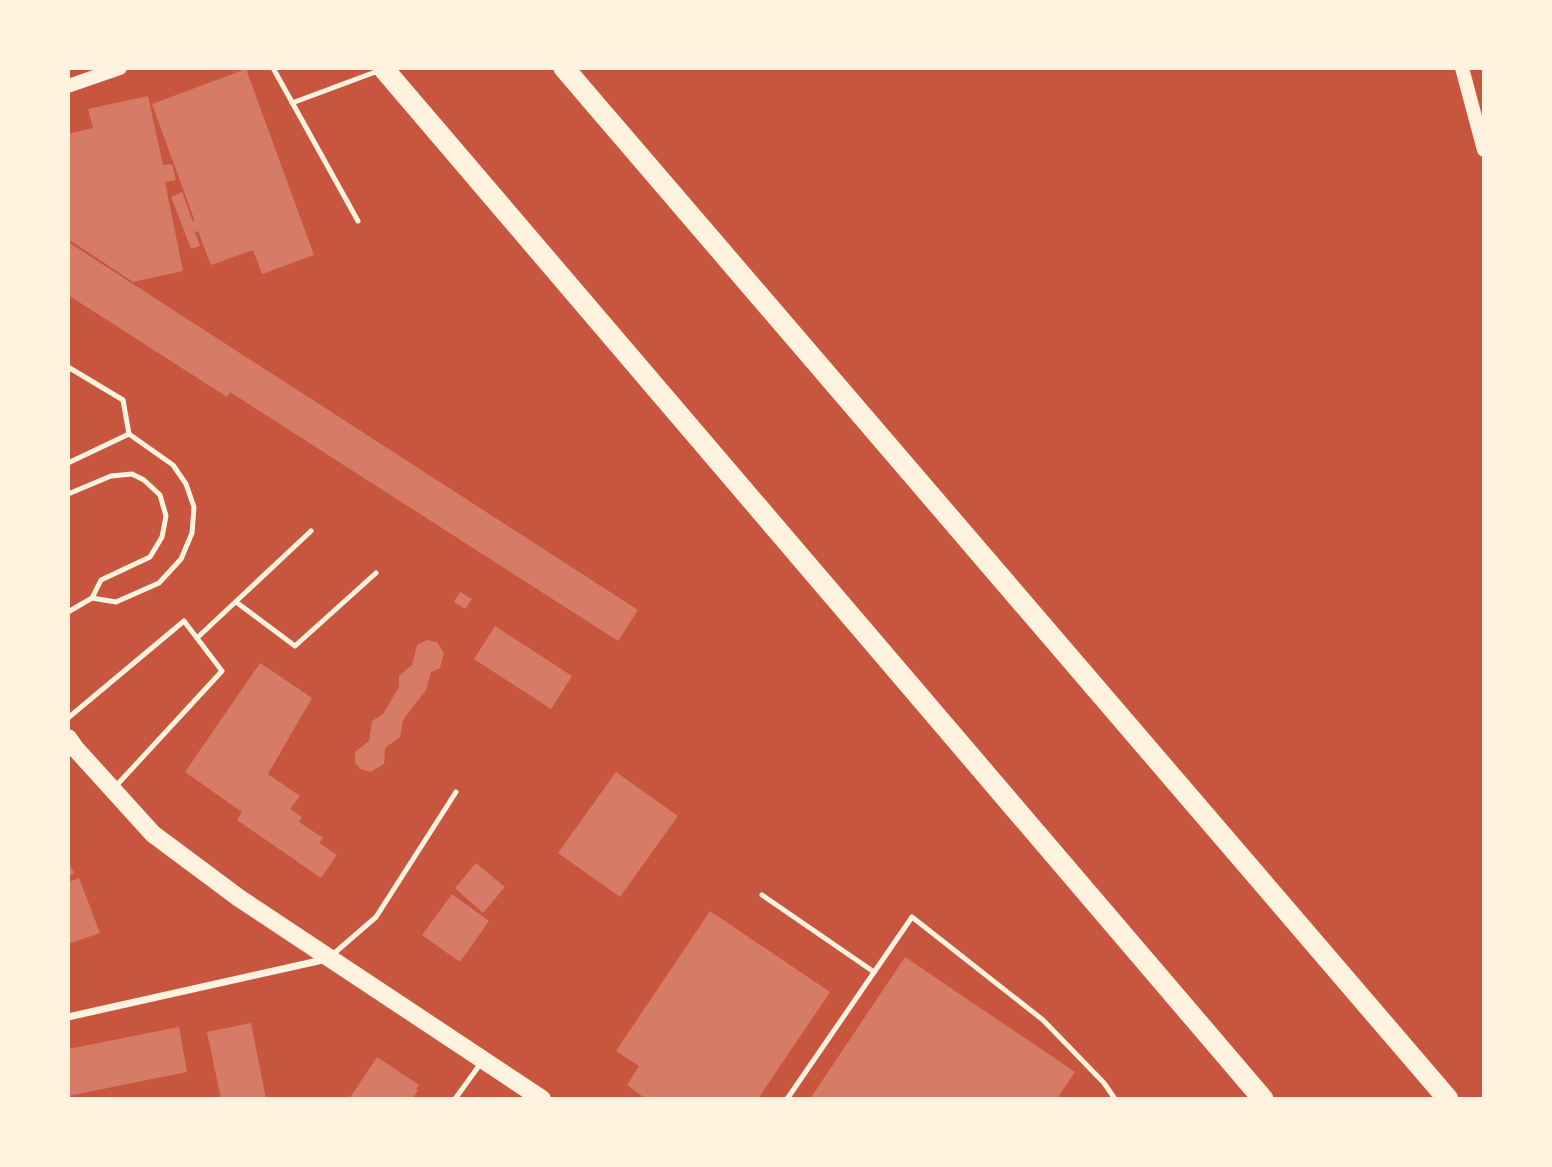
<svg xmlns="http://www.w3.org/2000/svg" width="1552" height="1167" font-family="Karla,sans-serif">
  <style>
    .building { fill: #d67c66 }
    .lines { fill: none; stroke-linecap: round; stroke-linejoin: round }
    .service { stroke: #fff3e0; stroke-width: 5 }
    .minor { stroke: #fff3e0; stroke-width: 7 }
    .secondary { stroke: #fff3e0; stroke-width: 14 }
    .primary { stroke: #fff3e0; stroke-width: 18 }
    .motorway { stroke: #fff3e0; stroke-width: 21 }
  </style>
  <rect width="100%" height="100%" fill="#c8553d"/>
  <g class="building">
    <path d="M246 69 314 255 262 274 253 250 211 265 198 231 195 232 200 246 191 249 171 197 182 192 193 222 194 219 152 104Z"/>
    <path d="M148 96 163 165 172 164 176 180 165 182 183 271 133 282 68 239V134L93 128 88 109Z"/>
    <path d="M68 242 638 610 618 641 230 392 227 397 68 295Z"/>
    <path d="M460 592 472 599 465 609 454 602Z"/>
    <path d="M495 626 572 676 551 709 474 659Z"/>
    <path d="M427 640 437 642 444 653 440 668 431 672 426 690 403 720 400 737 385 748 384 764 370 772 360 769 355 763V752L369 741 372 721 383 714 399 687V676L412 665 417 645Z"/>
    <path d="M260 663 312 698 268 774 300 796 290 809 302 817 299 822 323 838 319 843 337 855 321 878 237 820 242 812 185 772Z"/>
    <path d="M616 772 678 816 620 897 558 853Z"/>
    <path d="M68 859 74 874 68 876Z"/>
    <path d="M476 863 505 887 483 913 455 888Z"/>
    <path d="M79 878 100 933 68 944V882Z"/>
    <path d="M452 894 489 921 460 962 422 935Z"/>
    <path d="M710 911 830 992 758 1099H646L627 1085 639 1066 616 1051Z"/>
    <path d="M905 957 1075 1072 1057 1099H810Z"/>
    <path d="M251 1023 266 1099H221L207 1032Z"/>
    <path d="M179 1027 187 1072 68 1096V1049Z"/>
    <path d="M377 1057 419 1085 416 1089 418 1090 412 1099H349Z"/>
  </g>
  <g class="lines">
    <g class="service">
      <path d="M273 68 358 221"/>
      <path d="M292 103 378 71"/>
      <path d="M68 367 123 400 129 434"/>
      <path d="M68 463 129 434 173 465 186 484 194 507 192 533 181 559 159 583 116 602 92 598 68 612"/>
      <path d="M68 494 111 476 132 474 144 480 160 495 166 516 162 537 150 557 101 580 92 598"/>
      <path d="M236 602 295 646 376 573"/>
      <path d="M197 638 311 531"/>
      <path d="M68 718 184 621 222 671 115 787"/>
      <path d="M762 895 874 972"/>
      <path d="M331 956 376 917 456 792"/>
      <path d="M455 1099 481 1063"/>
      <path d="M787 1099 912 917 1043 1020 1104 1083 1115 1099"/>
    </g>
    <path class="minor" d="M68 1017 327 959"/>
    <g class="secondary">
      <path d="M1462 68 1484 150"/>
      <path d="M68 86 120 68"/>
    </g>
    <path class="primary" d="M68 738 75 748 153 834 239 898 542 1099"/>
    <g class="motorway">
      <path d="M383 68 1263 1099"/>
      <path d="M564 68 1448 1099"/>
    </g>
  </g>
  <rect width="1552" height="1167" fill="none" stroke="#fff3e0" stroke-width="140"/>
</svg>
